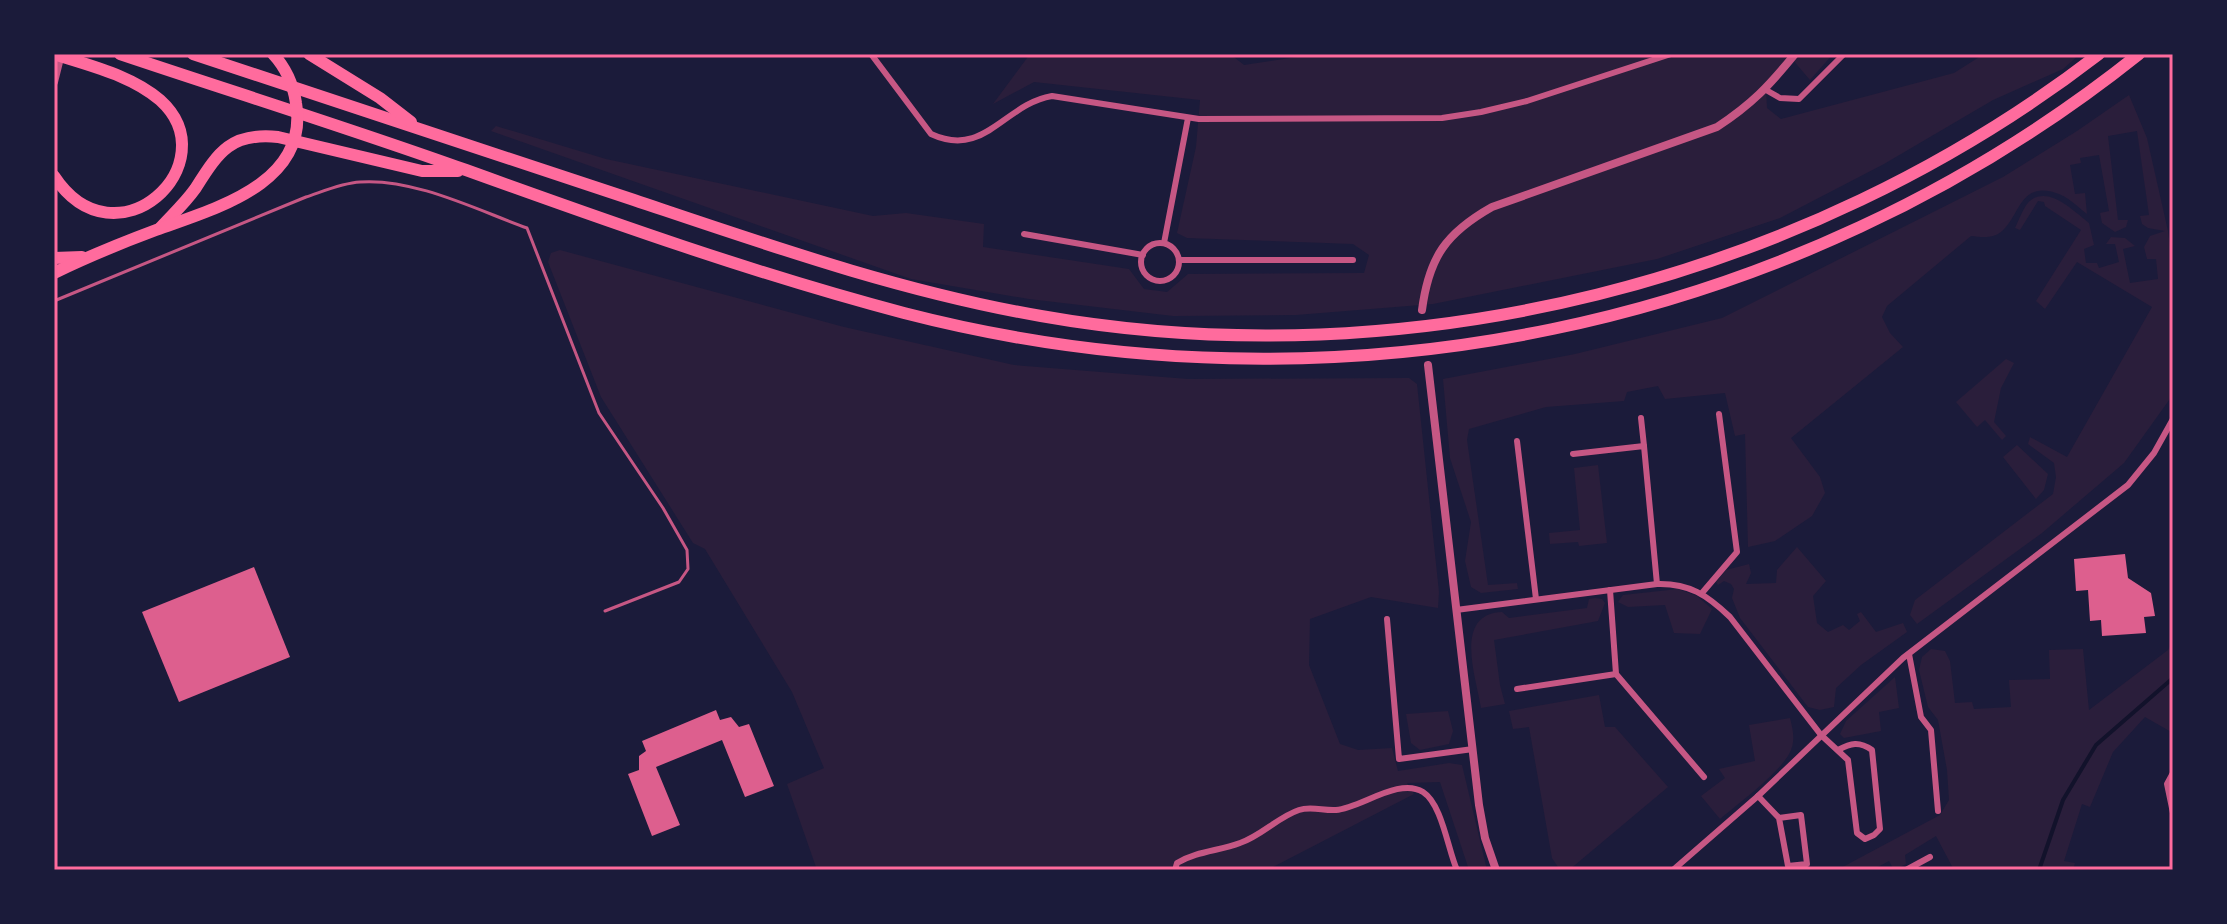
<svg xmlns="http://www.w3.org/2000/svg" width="2227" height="924" font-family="'Alegreya Sans',sans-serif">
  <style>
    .green { fill: #2a1e3b }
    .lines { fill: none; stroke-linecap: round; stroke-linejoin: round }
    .stream { stroke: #12122b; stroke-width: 4 }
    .building { fill: #dd5f8e }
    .service { stroke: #c65784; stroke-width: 3 }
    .minor { stroke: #c65784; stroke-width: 6 }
    .tertiary { stroke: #c65784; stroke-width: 8 }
    .motorway { stroke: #ff6b9d; stroke-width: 12 }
    .neatline { fill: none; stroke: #ff6b9d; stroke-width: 3 }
  </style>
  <rect width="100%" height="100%" fill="#1b1b3a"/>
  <g class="green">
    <path d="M1030 54H1230L1244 65 1317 54H1833L1810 80 1792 59 1766 89 1767 108 1781 119 1954 73 1984 54H2080L2063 69 1993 100 1884 164 1780 218 1657 259 1433 304 1296 315 1173 316 1029 299 911 279 491 131 496 126 606 159 873 216 906 213 984 224 983 247 1129 269 1144 289 1167 292 1188 274 1364 273 1369 255 1353 244 1187 238 1177 233 1196 147 1200 100 1034 82 993 104Z"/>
    <path d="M2129 95 2147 138 2168 231 2173 268 2172 396 2124 463 2042 533 1917 624 1910 615 1915 600 2053 494 2056 477 2054 463 2028 444 2030 437 2067 457 2152 307 2077 262 2045 309 2036 301 2081 230 2045 206 2044 202 2038 201 2020 230 2015 228C2019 220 2024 205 2031 200 2050 186 2075 212 2089 223L2094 245 2084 249 2086 263H2097L2099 268 2119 262 2115 244H2106L2111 237 2125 238 2135 246 2123 249 2130 283 2158 279 2156 259H2147L2144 247 2150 236 2165 231 2148 228 2142 224 2140 216 2149 215 2137 131 2108 136 2118 220H2128L2126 227 2115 232 2102 223 2100 213 2109 211 2099 155 2080 158 2081 163 2070 165 2075 194 2085 193 2087 214C2078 207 2067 196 2056 193 2019 181 2020 217 2001 232 1992 239 1981 237 1971 236L1887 306 1882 317 1890 333 1903 347 1791 438 1820 477 1825 493 1812 516 1775 541 1748 547 1745 434 1735 436 1725 393 1665 399 1658 386 1627 392 1624 401 1546 407 1469 429 1467 440 1488 585 1517 583 1518 589 1481 593 1471 587 1465 561 1471 522 1450 458 1443 379 1575 354 1722 318 2003 177 2077 131Z"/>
    <path d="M560 250 844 327 1014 365 1188 379 1409 378 1417 384 1439 592 1438 608 1371 597 1310 619 1309 665 1340 744 1358 750 1392 748 1398 771 1449 763 1462 765 1487 870H1469L1440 782 1407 783 1414 794 1267 870H817L787 784 824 768 792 692 705 549 693 543 601 397 548 262 551 253Z"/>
    <path d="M2006 359 2014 363 2001 388 1994 422 2006 436 2002 440 1985 420 1977 427 1956 402Z"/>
    <path d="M2017 445 2048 474 2044 490 2036 499 2003 457Z"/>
    <path d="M1598 465 1607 543 1579 546 1578 542 1550 544 1549 533 1580 530 1574 468Z"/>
    <path d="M1797 547 1826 581 1813 596 1817 623 1828 632 1843 625 1849 630 1860 621 1857 614 1861 612 1876 632 1903 623 1907 632 1861 665 1836 688 1834 707 1820 710 1808 707 1740 618 1732 598 1734 589 1731 584 1724 581 1718 585 1716 582 1726 570 1749 564 1751 573 1746 584 1776 583 1777 570Z"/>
    <path d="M1678 589 1697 596 1712 609 1700 634 1674 633 1665 605 1628 607 1618 602 1623 595Z"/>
    <path d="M1595 598 1602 599 1605 603 1598 621 1494 640 1500 685 1505 704 1481 708C1476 677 1453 614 1502 612L1509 618 1587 608 1589 599Z"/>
    <path d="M2173 641V733L2145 717 2113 752 2090 807 2082 804 2064 861 2075 863 2073 870H1954L1936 836 1905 855 1906 864 1894 870 1889 861 1872 870H1837L1940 815 1949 800 1947 770 1938 720 1928 707 1919 670 1922 657 1931 649 1945 651 1950 661 1955 703 1972 702 1974 709 2011 707 2009 680 2050 679 2049 650 2083 649 2089 710 2168 650Z"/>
    <path d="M1895 677 1899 708 1879 712 1881 731 1844 738 1840 734 1846 721Z"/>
    <path d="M1599 695 1605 727H1615L1668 787 1569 870H1560L1552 858 1529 727 1513 729 1509 711Z"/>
    <path d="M1448 711 1453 731 1449 744 1420 750 1411 743 1406 714Z"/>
    <path d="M1790 718C1793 730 1796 742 1789 754 1778 774 1738 804 1720 819L1701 796 1725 778 1719 769 1755 761 1749 725Z"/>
  </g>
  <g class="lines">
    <path class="stream" d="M2039 870 2063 800 2096 745 2173 678"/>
  </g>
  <g class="building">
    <path d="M2125 554 2128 578 2151 593 2155 616 2144 617 2146 633 2102 636 2101 620 2090 621 2088 590 2076 591 2074 559Z"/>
    <path d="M254 567 290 657 179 702 142 612Z"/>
    <path d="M716 710 720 720 731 717 739 727 749 724 774 786 745 797 722 740 656 767 680 825 652 836 628 774 639 770V756L646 751 642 741Z"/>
  </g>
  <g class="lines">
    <path class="service" d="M54 301 306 197C324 191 342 183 360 182 414 178 477 210 527 228L599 413 663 508 687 550 688 569 679 582 605 611"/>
    <g class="minor">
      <path d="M871 54 931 134C985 159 1004 104 1052 96L1199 119 1442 118 1481 112 1527 101 1671 54"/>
      <path d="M1766 90 1780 98 1799 99 1844 54"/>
      <path d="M1024 234 1143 255"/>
      <path d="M1164 243 1188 118"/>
      <circle cx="1160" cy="262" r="19"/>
      <path d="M1179 260H1353"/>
      <path d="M1641 418 1644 446"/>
      <path d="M1517 441 1536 599"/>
      <path d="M1573 454 1644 446 1657 584"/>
      <path d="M1610 590 1616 674 1704 777"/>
      <path d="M1702 593 1737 552 1719 414"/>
      <path d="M1456 610 1657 584C1689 583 1707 595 1730 617L1821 735 1848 760 1857 833 1865 839 1874 835 1880 829 1872 750C1859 741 1851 743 1838 750"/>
      <path d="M1387 619 1399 759 1473 749"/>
      <path d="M1909 654 1921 717 1931 730 1938 811"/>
      <path d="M1517 689 1616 674"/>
      <path d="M2173 773 2167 784 2173 813"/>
      <path d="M1758 796 1779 818 1801 815 1807 864 1788 866 1779 818"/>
      <path d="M1175 870 1177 863C1197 851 1219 851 1240 843 1261 836 1278 817 1299 810 1311 806 1324 811 1336 810 1361 808 1399 777 1423 792 1442 804 1448 850 1457 870"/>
      <path d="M1673 870 1758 796 1903 658 2128 485 2154 453 2173 419"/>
      <path d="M1906 870 1930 857"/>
    </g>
    <g class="tertiary">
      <path d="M54 82 61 54"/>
      <path d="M1422 310C1429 257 1446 233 1492 207L1717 127C1752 104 1769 86 1795 54"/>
      <path d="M1428 365 1479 805 1485 838 1496 870"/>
    </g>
    <g class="motorway">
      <path d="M54 54C90 66 131 75 160 100 230 163 116 270 54 176"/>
      <path d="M120 54C236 93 352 129 466 170 610 222 756 274 904 313 1334 424 1792 331 2139 54"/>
      <path d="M193 54C340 102 487 151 634 200 768 245 902 292 1041 316 1409 381 1804 281 2099 54"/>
      <path d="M309 54 380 98 411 122"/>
      <path d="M161 227C173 214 185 203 195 189 218 153 230 132 278 137L422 171H458"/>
      <path d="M54 258 82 257"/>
      <path d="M54 273C87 257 121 243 156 230 213 209 310 184 296 103 293 83 286 68 273 54"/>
    </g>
  </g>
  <rect width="2227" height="924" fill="none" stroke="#1b1b3a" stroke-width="112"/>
  <rect x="56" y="56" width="2115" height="812" class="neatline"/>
</svg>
